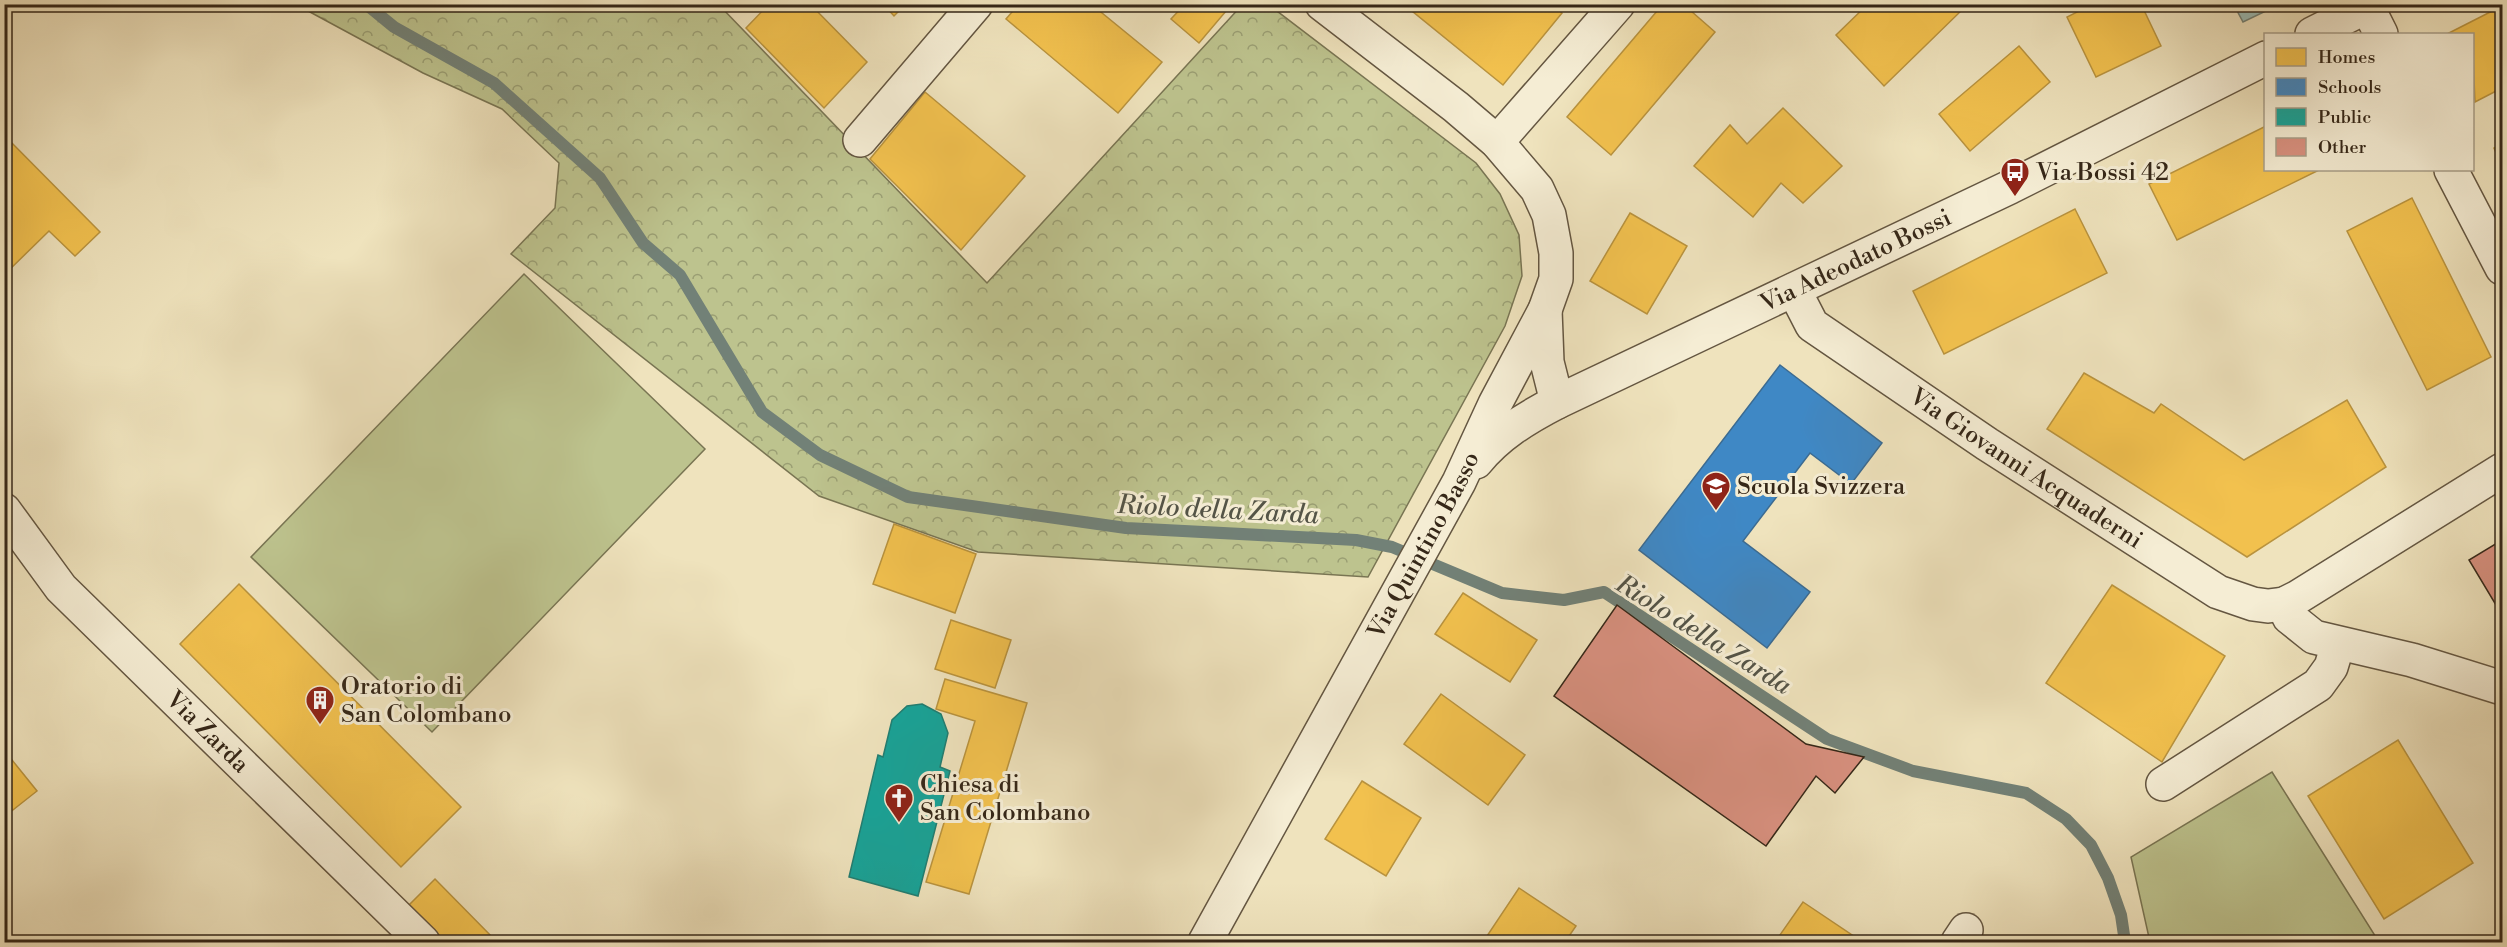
<svg xmlns="http://www.w3.org/2000/svg" width="2507" height="947" font-family="'Libre Bodoni',serif">
  <style>
    .green { fill: #bdc38e; stroke: #797553; stroke-width: 1.5 }
    .forest { fill: url(#forest-crowns); stroke: #797553; stroke-width: 1.5 }
    .water { fill: #9bbdb6; stroke: #728177; stroke-width: 1.5 }
    .homes { fill: #f2c14e; stroke: #b9933e; stroke-width: 1.5 }
    .schools { fill: #3f88c5; stroke: #3c6b91; stroke-width: 1.5 }
    .public { fill: #17a398; stroke: #207e72; stroke-width: 1.5 }
    .lines { fill: none; stroke-linecap: round; stroke-linejoin: round }
    .stream { stroke: #728177; stroke-width: 12 }
    .building { fill: #d8907f; stroke: #352718; stroke-width: 1.5 }
    .minor-casing { stroke: #645641; stroke-width: 36 }
    .minor { stroke: #f5edd4; stroke-width: 33 }
    .labels { text-anchor: middle; stroke-width: 6; stroke-linejoin: round; paint-order: stroke }
    .poi-label { font-size: 24px; fill: #352718; stroke: #f5edd4; text-anchor: start }
    .street-label { font-size: 24px; fill: #352718; stroke: #f5edd4 }
    .water-label { font-size: 26px; font-style: italic; fill: #545447; stroke: #f5edd4 }
  </style>
  <defs>
    <pattern id="forest-crowns" width="20" height="18" patternUnits="userSpaceOnUse" patternTransform="scale(1.5)"><rect width="20" height="18" fill="#bdc38e"/><path d="M2 6a3 3 0 1 1 6 0M12 15a3 3 0 1 1 6 0" fill="none" stroke="#9a9e73"/></pattern>
  </defs>
  <rect width="100%" height="100%" fill="#efe3bd"/>
  <filter id="stains"><feTurbulence type="fractalNoise" baseFrequency=".00333" numOctaves="4"/><feColorMatrix values="0 0 0 0 .2 0 0 0 0 .09 0 0 0 0 .02 0 0 0 .5 -.17"/></filter>
  <radialGradient id="worn" r=".72"><stop offset=".6" stop-color="#630" stop-opacity="0"/><stop offset="1" stop-color="#630" stop-opacity=".3"/></radialGradient>
  <g class="green">
    <path d="M524 274 705 449 432 732 251 557Z"/>
    <path d="M2272 772 2379 942H2150L2131 857Z"/>
  </g>
  <path class="forest" d="M297 5H719L987 283 1242 5H1269L1476 163 1500 194 1519 235 1522 276 1505 326 1368 577 978 552 819 496 511 254 555 208 559 163 502 109 423 73Z"/>
  <path class="water" d="M2234 5H2262L2266 11 2243 22Z"/>
  <g class="homes">
    <path d="M769 4H810L867 62 824 108 746 28Z"/>
    <path d="M883 4H906L894 16Z"/>
    <path d="M1019 4H1091L1162 62 1118 113 1006 19Z"/>
    <path d="M1185 4H1232L1199 43 1171 19Z"/>
    <path d="M1417 4H1552L1562 13 1503 85 1412 11Z"/>
    <path d="M1663 4H1683L1715 32 1611 155 1567 117Z"/>
    <path d="M1868 4H1959L1963 9 1884 86 1836 35Z"/>
    <path d="M2093 4H2141L2161 46 2096 77 2067 17Z"/>
    <path d="M2502 6V88L2475 102 2472 34H2447Z"/>
    <path d="M2019 46 2050 82 1970 151 1939 114Z"/>
    <path d="M925 92 1025 176 961 250 870 159Z"/>
    <path d="M1783 108 1842 166 1803 203 1781 183 1753 217 1694 166 1730 125 1747 144Z"/>
    <path d="M2266 126V170H2319L2177 240 2149 184Z"/>
    <path d="M5 136 100 232 75 256 49 231 4 275Z"/>
    <path d="M2502 144V166L2494 148Z"/>
    <path d="M2412 198 2491 357 2427 390 2347 231Z"/>
    <path d="M2075 209 2107 273 1944 354 1913 291Z"/>
    <path d="M1630 213 1687 246 1647 314 1590 281Z"/>
    <path d="M2084 373 2154 413 2161 404 2244 460 2347 400 2386 467 2247 557 2047 429Z"/>
    <path d="M894 524 976 554 955 613 873 584Z"/>
    <path d="M239 584 461 807 401 867 180 644Z"/>
    <path d="M2112 585 2225 656 2162 762 2046 683Z"/>
    <path d="M1463 593 1537 640 1510 682 1435 634Z"/>
    <path d="M951 620 1011 640 995 688 935 669Z"/>
    <path d="M945 679 1027 703 969 894 926 882 975 721 936 709Z"/>
    <path d="M1441 694 1525 755 1488 805 1404 744Z"/>
    <path d="M2398 740 2473 863 2384 919 2308 796Z"/>
    <path d="M4 750 37 791 4 817Z"/>
    <path d="M1362 781 1421 818 1386 876 1325 839Z"/>
    <path d="M435 879 497 942H446L409 905Z"/>
    <path d="M1519 888 1576 926 1565 942H1483Z"/>
    <path d="M1803 902 1855 937 1851 942H1775Z"/>
    <path d="M2502 931V942H2484Z"/>
  </g>
  <path class="schools" d="M1780 365 1882 443 1851 484 1810 453 1743 541 1810 592 1767 648 1639 550Z"/>
  <path class="public" d="M922 704 941 714 948 733 940 767 950 771 918 896 849 877 878 755 883 757 892 720 907 706Z"/>
  <g class="lines">
    <path class="stream" d="M366 4 394 27 494 83 600 178 643 243 680 275 762 412 820 455 908 497 1126 528 1356 540 1392 547 1502 593 1564 600 1604 592 1827 739 1913 771 2026 793 2066 819 2091 845 2108 878 2121 915 2125 942"/>
  </g>
  <g class="building">
    <path d="M2502 540V615L2469 560Z"/>
    <path d="M1617 605 1806 744 1864 757 1835 793 1816 776 1766 846 1554 696Z"/>
  </g>
  <g class="lines">
    <g class="minor-casing">
      <g id="minor">
        <path d="M2366 4 2381 34"/>
        <path d="M2312 34 2372 4"/>
        <path d="M860 140 976 4"/>
        <path d="M1497 142 1618 4"/>
        <path d="M2451 170 2502 268"/>
        <path id="s1" d="M1794 290 1812 325 1987 444 2218 592 2253 604 2268 606 2284 604 2298 597 2502 470"/>
        <path d="M1545 310 1547 362 1557 402"/>
        <path id="s2" d="M1476 462C1498 435 1526 418 1557 402L2010 187 2266 58"/>
        <path id="s3" d="M4 510 61 588 423 942"/>
        <path d="M2284 604 2289 617 2314 637 2412 660 2502 688"/>
        <path d="M2163 784 2318 685 2331 667 2338 644"/>
        <path id="s4" d="M1205 942 1459 482 1495 404 1545 310 1556 279V253L1549 215 1537 189 1497 142 1456 107 1322 4"/>
        <path d="M1958 942 1966 930"/>
      </g>
    </g>
    <use href="#minor" class="minor"/>
  </g>
  <defs>
    <g id="bus-pin" transform="scale(1.5)"><path d="M0 17L-7.5 6A9.5 9.5 0 1 1 7.5 6Z" fill="#8f2418" stroke="#f5edd4"/><path d="M-5-6H5V4H4V6H2V4H-2V6H-4V4H-5ZM-3.5-4V0h7V-4ZM-3.5 1.2v1.5H-2V1.2ZM2 1.2v1.5H3.5V1.2Z" fill="#fff"/></g>
    <g id="school-pin" transform="scale(1.5)"><path d="M0 17L-7.5 6A9.5 9.5 0 1 1 7.5 6Z" fill="#8f2418" stroke="#f5edd4"/><path d="M0-5L7-2L0 1L-7-2ZM-4 1L0 2.5L4 1V4Q0 6-4 4Z" fill="#fff"/></g>
    <g id="building-pin" transform="scale(1.5)"><path d="M0 17L-7.5 6A9.5 9.5 0 1 1 7.5 6Z" fill="#8f2418" stroke="#f5edd4"/><path d="M-4-6H4V6H1V3H-1V6H-4ZM-2.5-4.3h1.7v1.8h-1.7ZM.8-4.3h1.7v1.8H.8ZM-2.5-1h1.7V.8h-1.7ZM.8-1h1.7V.8H.8Z" fill="#fff"/></g>
    <g id="church-pin" transform="scale(1.5)"><path d="M0 17L-7.5 6A9.5 9.5 0 1 1 7.5 6Z" fill="#8f2418" stroke="#f5edd4"/><path d="M-1.2-6h2.4v3.5h3.3v2.4h-3.3V6h-2.4V-.1h-3.3v-2.4h3.3Z" fill="#fff"/></g>
  </defs>
  <g fill-rule="evenodd">
    <use href="#bus-pin" x="2015" y="172"/>
    <use href="#school-pin" x="1716" y="486"/>
    <use href="#building-pin" x="320" y="700"/>
    <use href="#church-pin" x="899" y="798"/>
  </g>
  <g class="labels">
    <g class="poi-label">
      <text x="2036" y="180">Via Bossi 42</text>
      <text x="1737" y="494">Scuola Svizzera</text>
      <text x="341" y="694">Oratorio di<tspan x="341" dy="28">San Colombano</tspan></text>
      <text x="920" y="792">Chiesa di<tspan x="920" dy="28">San Colombano</tspan></text>
    </g>
    <g class="street-label">
      <text dy="8" stroke="none"><textPath href="#s2" startOffset="432">Via Adeodato Bossi</textPath></text>
      <text dy="8" stroke="none"><textPath href="#s1" startOffset="297">Via Giovanni Acquaderni</textPath></text>
      <text dy="8" stroke="none"><textPath href="#s4" startOffset="453">Via Quintino Basso</textPath></text>
      <text dy="8" stroke="none"><textPath href="#s3" startOffset="302">Via Zarda</textPath></text>
    </g>
    <g class="water-label">
      <text transform="translate(1218 509) rotate(3)" y="9">Riolo della Zarda</text>
      <text transform="translate(1704 634) rotate(32)" y="9">Riolo della Zarda</text>
    </g>
  </g>
  <rect width="2507" height="947" fill="none" stroke="#efe3bd" stroke-width="24"/>
  <rect x="6" y="6" width="2495" height="935" fill="none" stroke="#352718" stroke-width="3"/>
  <rect x="12" y="12" width="2483" height="923" fill="none" stroke="#352718" stroke-width="1.5"/>
  <rect x="2264" y="33" width="210" height="138" fill="#f5edd4" stroke="#a89e89" stroke-width="1.5"/>
  <rect x="2276" y="48" width="30" height="18" fill="#f2c14e" stroke="#a89e89" stroke-width="1.5"/>
  <text x="2318" y="63" font-size="18" fill="#352718">Homes</text>
  <rect x="2276" y="78" width="30" height="18" fill="#3f88c5" stroke="#a89e89" stroke-width="1.5"/>
  <text x="2318" y="93" font-size="18" fill="#352718">Schools</text>
  <rect x="2276" y="108" width="30" height="18" fill="#17a398" stroke="#a89e89" stroke-width="1.5"/>
  <text x="2318" y="123" font-size="18" fill="#352718">Public</text>
  <rect x="2276" y="138" width="30" height="18" fill="#d8907f" stroke="#a89e89" stroke-width="1.5"/>
  <text x="2318" y="153" font-size="18" fill="#352718">Other</text>
  <rect width="100%" height="100%" filter="url(#stains)"/>
  <rect width="100%" height="100%" fill="url(#worn)"/>
</svg>
